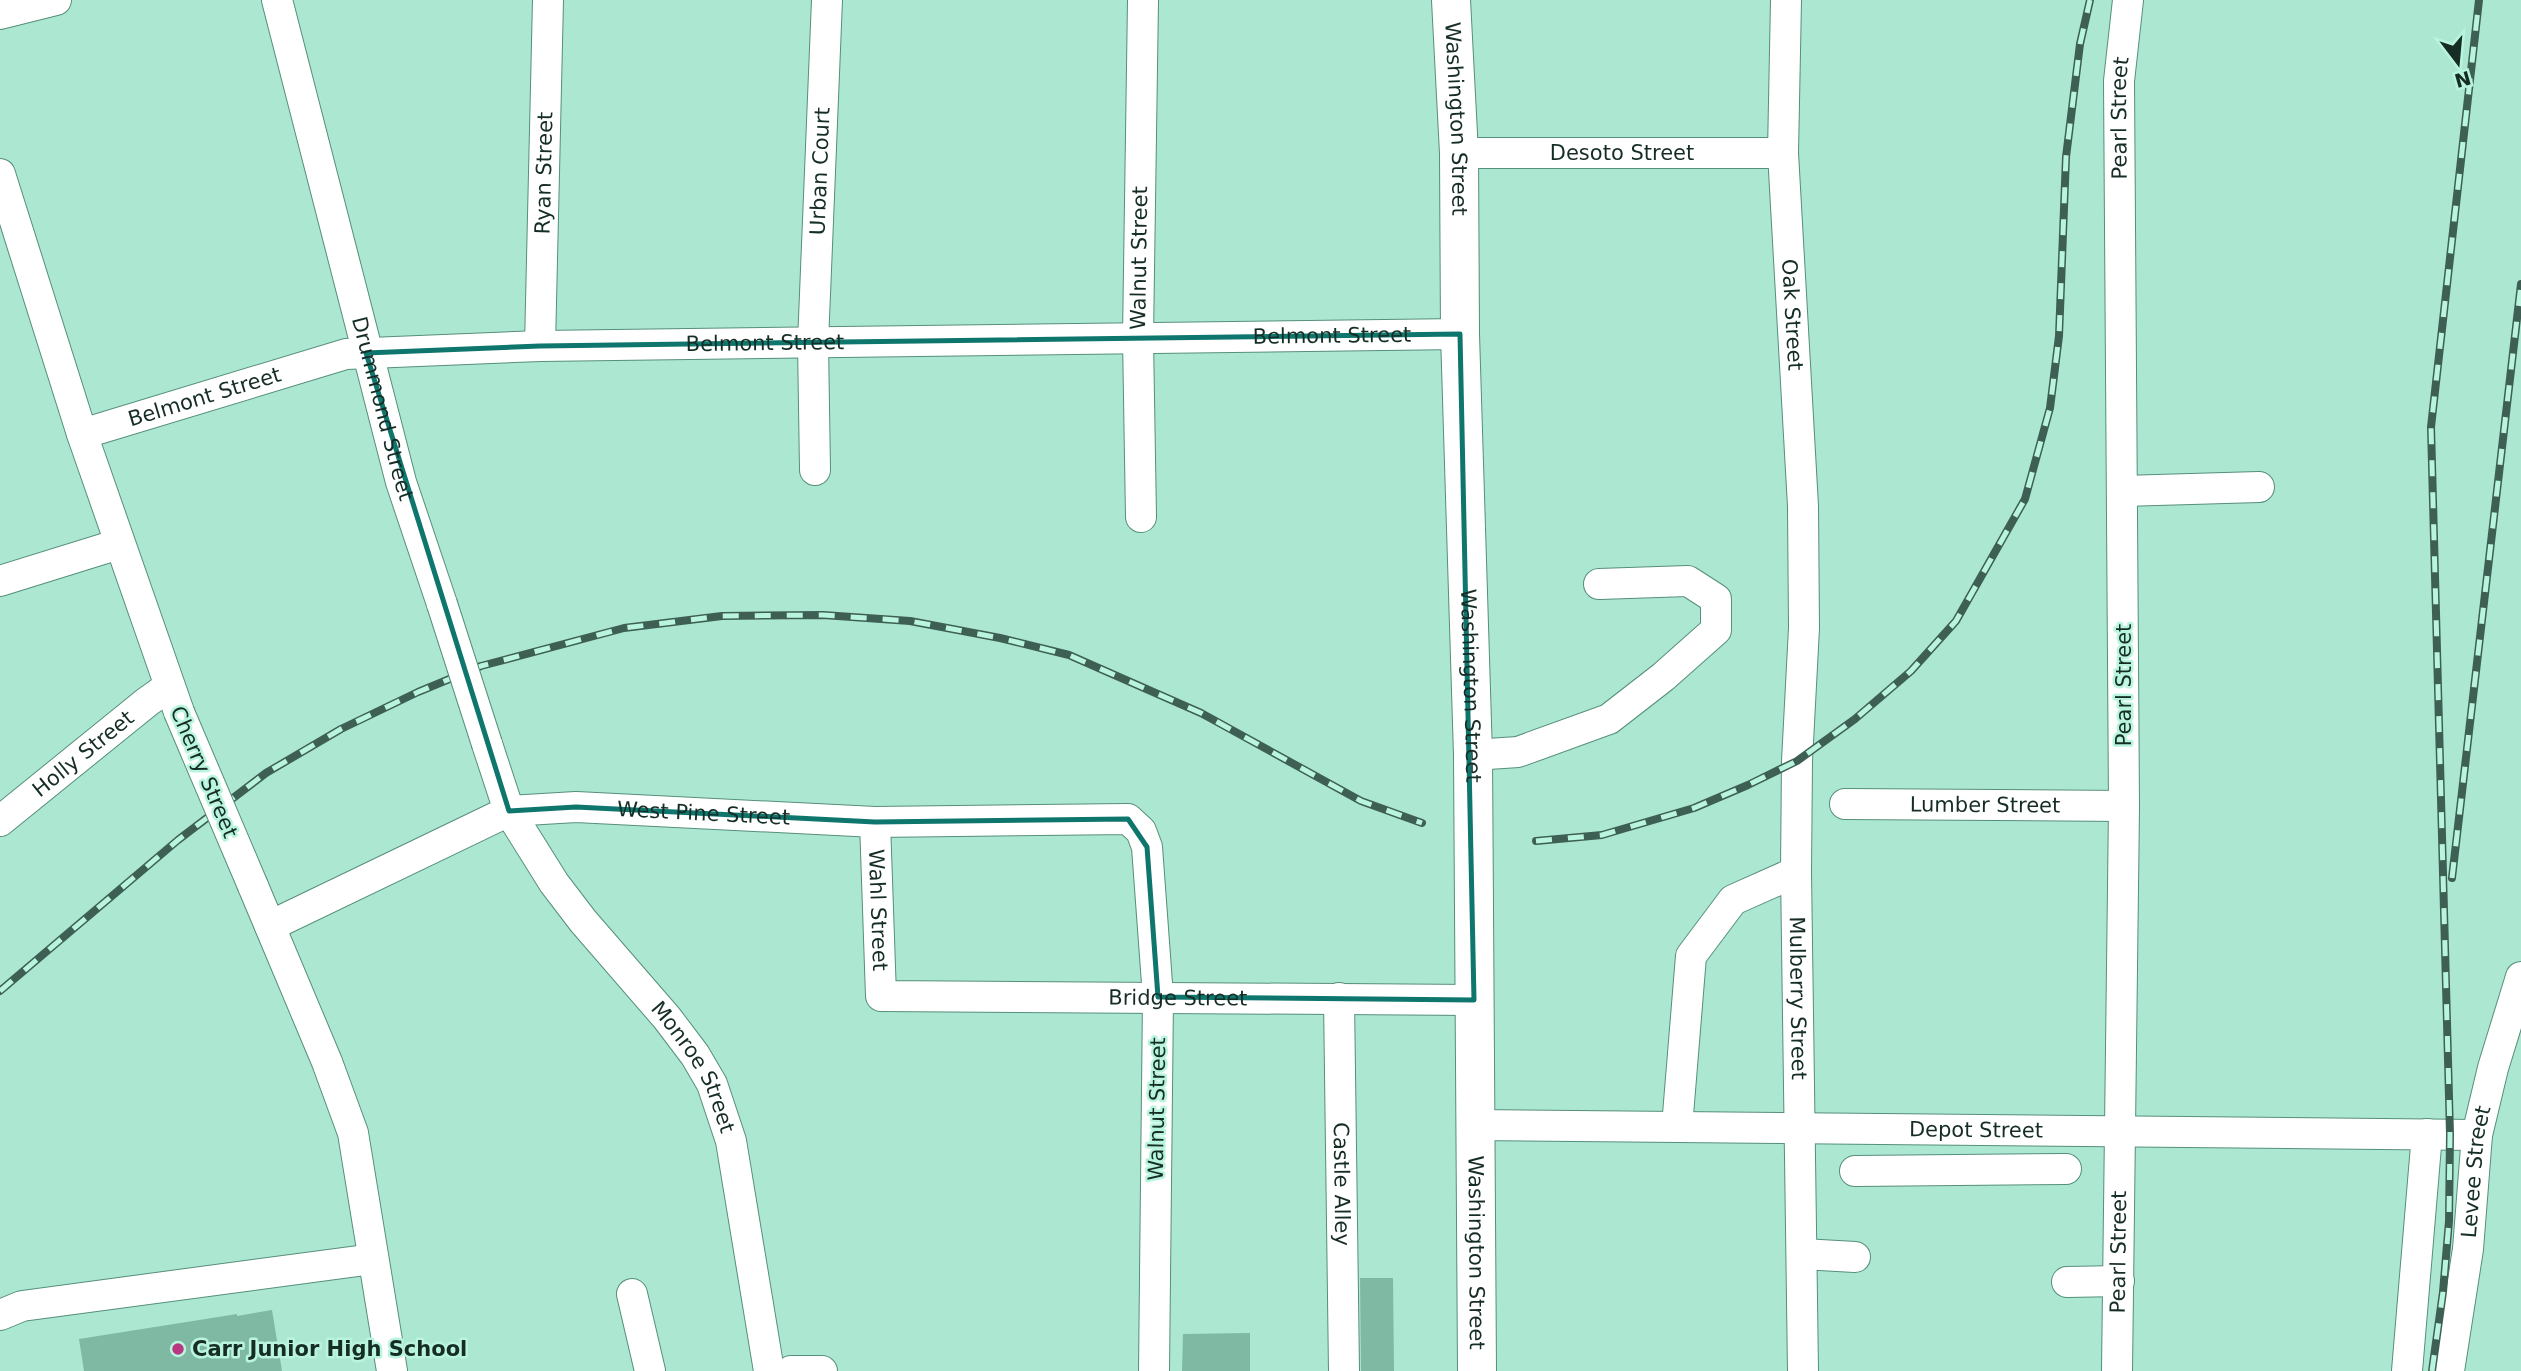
<svg xmlns="http://www.w3.org/2000/svg" width="2521" height="1371" font-family="'DejaVu Sans',sans-serif">
  <style>
    .building { fill: #7fb9a3 }
    .lines { fill: none; stroke-linecap: round; stroke-linejoin: round }
    .minor-casing { stroke: #568f7b; stroke-width: 32 }
    .major-casing { stroke: #568f7b; stroke-width: 40 }
    .minor { stroke: #fff; stroke-width: 30 }
    .major { stroke: #fff; stroke-width: 38 }
    .rail-casing { stroke: #3e6054; stroke-width: 8 }
    .rail { stroke: #b9f5de; stroke-width: 5; stroke-dasharray: 16; stroke-linecap: butt }
    .minor-bridge-casing { stroke: #568f7b; stroke-width: 32; stroke-linecap: butt }
    .minor-bridge { stroke: #fff; stroke-width: 30 }
    .marked { fill: none; stroke: #0f766e; stroke-width: 5; stroke-linejoin: round }
    .poi-dot { fill: #b93882; stroke: #b9f5de; stroke-width: 2.5 }
    .labels { text-anchor: middle; stroke-width: 5; stroke-linejoin: round; paint-order: stroke }
    .street-label { font-size: 21px; fill: #152d25; stroke: #b9f5de }
    .poi-label { font-size: 21px; font-weight: bold; fill: #152d25; stroke: #b9f5de; text-anchor: start }
  </style>
  <rect width="100%" height="100%" fill="#ace7d1"/>
  <g class="building">
    <path d="M1360 1278H1393L1394 1371H1361Z"/>
    <path d="M272 1310 282 1371H84L79 1339 237 1314V1316Z"/>
    <path d="M1250 1333V1371H1182L1183 1334Z"/>
  </g>
  <g class="lines">
    <g class="minor-casing">
      <g id="minor">
        <path id="s1" d="M277 0 401 482 442 604"/>
        <path id="s2" d="M1786 0 1783 153 1803 506 1804 628 1797 761 1796 872 1803 1371"/>
        <path d="M0 14 56 0"/>
        <path id="s3" d="M1459 153H1783"/>
        <path d="M0 174 82 434 179 712"/>
        <path id="s4" d="M540 346 548 0"/>
        <path id="s5" d="M82 434 346 354 540 346 1460 334"/>
        <path id="s6" d="M815 470 813 343 827 0"/>
        <path d="M2123 491 2259 487"/>
        <path id="s7" d="M1141 517 1138 338 1143 0"/>
        <path d="M0 581 119 544"/>
        <path id="s8" d="M487 744 509 811 554 883 583 921 667 1018 695 1055 712 1084 731 1141 769 1371"/>
        <path d="M1473 755 1518 752 1609 719 1663 677 1716 630V599L1688 581 1599 584"/>
        <path id="s9" d="M1845 804 2124 806"/>
        <path id="s10" d="M0 821 147 702 168 687"/>
        <path id="s11" d="M875 822 881 996 1474 1000"/>
        <path d="M253 886 327 1062 353 1133 392 1371"/>
        <path id="s12" d="M270 926 509 811 576 807 875 822 1128 819 1141 831 1147 847 1158 997 1154 1371"/>
        <path id="s13" d="M1339 998 1344 1371"/>
        <path id="s14" d="M1474 1125 2477 1135"/>
        <path d="M1677 1127 1691 956 1733 900 1796 872"/>
        <path d="M1855 1171 2066 1169"/>
        <path d="M1802 1254 1855 1257"/>
        <path d="M2067 1282 2119 1281"/>
        <path d="M632 1294 650 1371"/>
        <path d="M0 1315 22 1306 373 1259"/>
        <path d="M791 1371H822"/>
        <path id="s15" d="M2117 1371 2124 806 2119 81 2128 0"/>
        <path d="M2407 1371 2427 1134"/>
        <path id="s16" d="M2449 1371 2468 1249 2477 1135 2493 1068 2521 977"/>
      </g>
    </g>
    <g class="major-casing">
      <g id="major">
        <path id="s17" d="M1451 0 1459 153 1460 334 1473 755 1477 1371"/>
      </g>
    </g>
    <use href="#minor" class="minor"/>
    <use href="#major" class="major"/>
    <g class="rail-casing">
      <g id="rail">
        <path d="M1536 841 1602 835 1694 808 1748 785 1797 761 1855 719 1911 671 1956 621 2025 499 2050 408 2059 336 2066 157 2080 44 2090 0"/>
        <path d="M2452 878 2521 284"/>
        <path d="M0 991 178 840 266 773 341 729 418 692 481 666 624 628 722 616 823 615 910 621 1000 638 1069 655 1201 713 1361 801 1422 823"/>
        <path d="M2432 1371 2443 1292 2449 1221 2450 1134 2431 427 2479 0"/>
      </g>
    </g>
    <use href="#rail" class="rail"/>
    <g class="minor-bridge-casing">
      <g id="minor-bridge">
        <path d="M442 604 487 744"/>
        <path d="M179 712 253 886"/>
      </g>
    </g>
    <use href="#minor-bridge" class="minor-bridge"/>
  </g>
  <path class="marked" d="M1460 334 1474 1000 1158 997 1147 847 1128 819 875 822 576 807 509 811 366 353 540 346Z"/>
  <circle class="poi-dot" cx="178" cy="1349" r="7"/>
  <g class="labels">
    <g class="street-label">
      <text dy="7" stroke="none"><textPath href="#s15" startOffset="1253">Pearl Street</textPath></text>
      <text dy="7" stroke="none"><textPath href="#s17" startOffset="119">Washington Street</textPath></text>
      <text dy="7" stroke="none"><textPath href="#s3" startOffset="163">Desoto Street</textPath></text>
      <text dy="7" stroke="none"><textPath href="#s6" startOffset="299">Urban Court</textPath></text>
      <text dy="7" stroke="none"><textPath href="#s4" startOffset="173">Ryan Street</textPath></text>
      <text dy="7" stroke="none"><textPath href="#s7" startOffset="259">Walnut Street</textPath></text>
      <text dy="7" stroke="none"><textPath href="#s2" startOffset="315">Oak Street</textPath></text>
      <text dy="7" stroke="none"><textPath href="#s5" startOffset="1262">Belmont Street</textPath></text>
      <text dy="7" stroke="none"><textPath href="#s5" startOffset="695">Belmont Street</textPath></text>
      <text dy="7" stroke="none"><textPath href="#s5" startOffset="128">Belmont Street</textPath></text>
      <text dy="7" stroke="none"><textPath href="#s1" startOffset="422">Drummond Street</textPath></text>
      <text dy="7" stroke="none"><textPath href="#s17" startOffset="686">Washington Street</textPath></text>
      <text transform="translate(2124 685) rotate(-90)" y="7">Pearl Street</text>
      <text dy="7" stroke="none"><textPath href="#s10" startOffset="107">Holly Street</textPath></text>
      <text transform="translate(204 772) rotate(67)" y="7">Cherry Street</text>
      <text dy="7" stroke="none"><textPath href="#s9" startOffset="140">Lumber Street</textPath></text>
      <text dy="7" stroke="none"><textPath href="#s12" startOffset="460">West Pine Street</textPath></text>
      <text dy="7" stroke="none"><textPath href="#s11" startOffset="88">Wahl Street</textPath></text>
      <text dy="7" stroke="none"><textPath href="#s11" startOffset="471">Bridge Street</textPath></text>
      <text dy="7" stroke="none"><textPath href="#s2" startOffset="999">Mulberry Street</textPath></text>
      <text dy="7" stroke="none"><textPath href="#s8" startOffset="388">Monroe Street</textPath></text>
      <text transform="translate(1157 1109) rotate(-89)" y="7">Walnut Street</text>
      <text dy="7" stroke="none"><textPath href="#s14" startOffset="502">Depot Street</textPath></text>
      <text dy="7" stroke="none"><textPath href="#s16" startOffset="201">Levee Street</textPath></text>
      <text dy="7" stroke="none"><textPath href="#s13" startOffset="186">Castle Alley</textPath></text>
      <text dy="7" stroke="none"><textPath href="#s17" startOffset="1253">Washington Street</textPath></text>
      <text dy="7" stroke="none"><textPath href="#s15" startOffset="119">Pearl Street</textPath></text>
    </g>
    <g class="poi-label">
      <text x="192" y="1356">Carr Junior High School</text>
    </g>
  </g>
  <g transform="translate(2458 63) rotate(164)" stroke="#b9f5de" stroke-width="5" paint-order="stroke">
  <path d="M0-5L12 26L0 18L-12 26Z" fill="#152d25"/>
  <text y="-10" font-size="19" font-weight="bold" text-anchor="middle" fill="#152d25">N</text>
  </g>
</svg>
